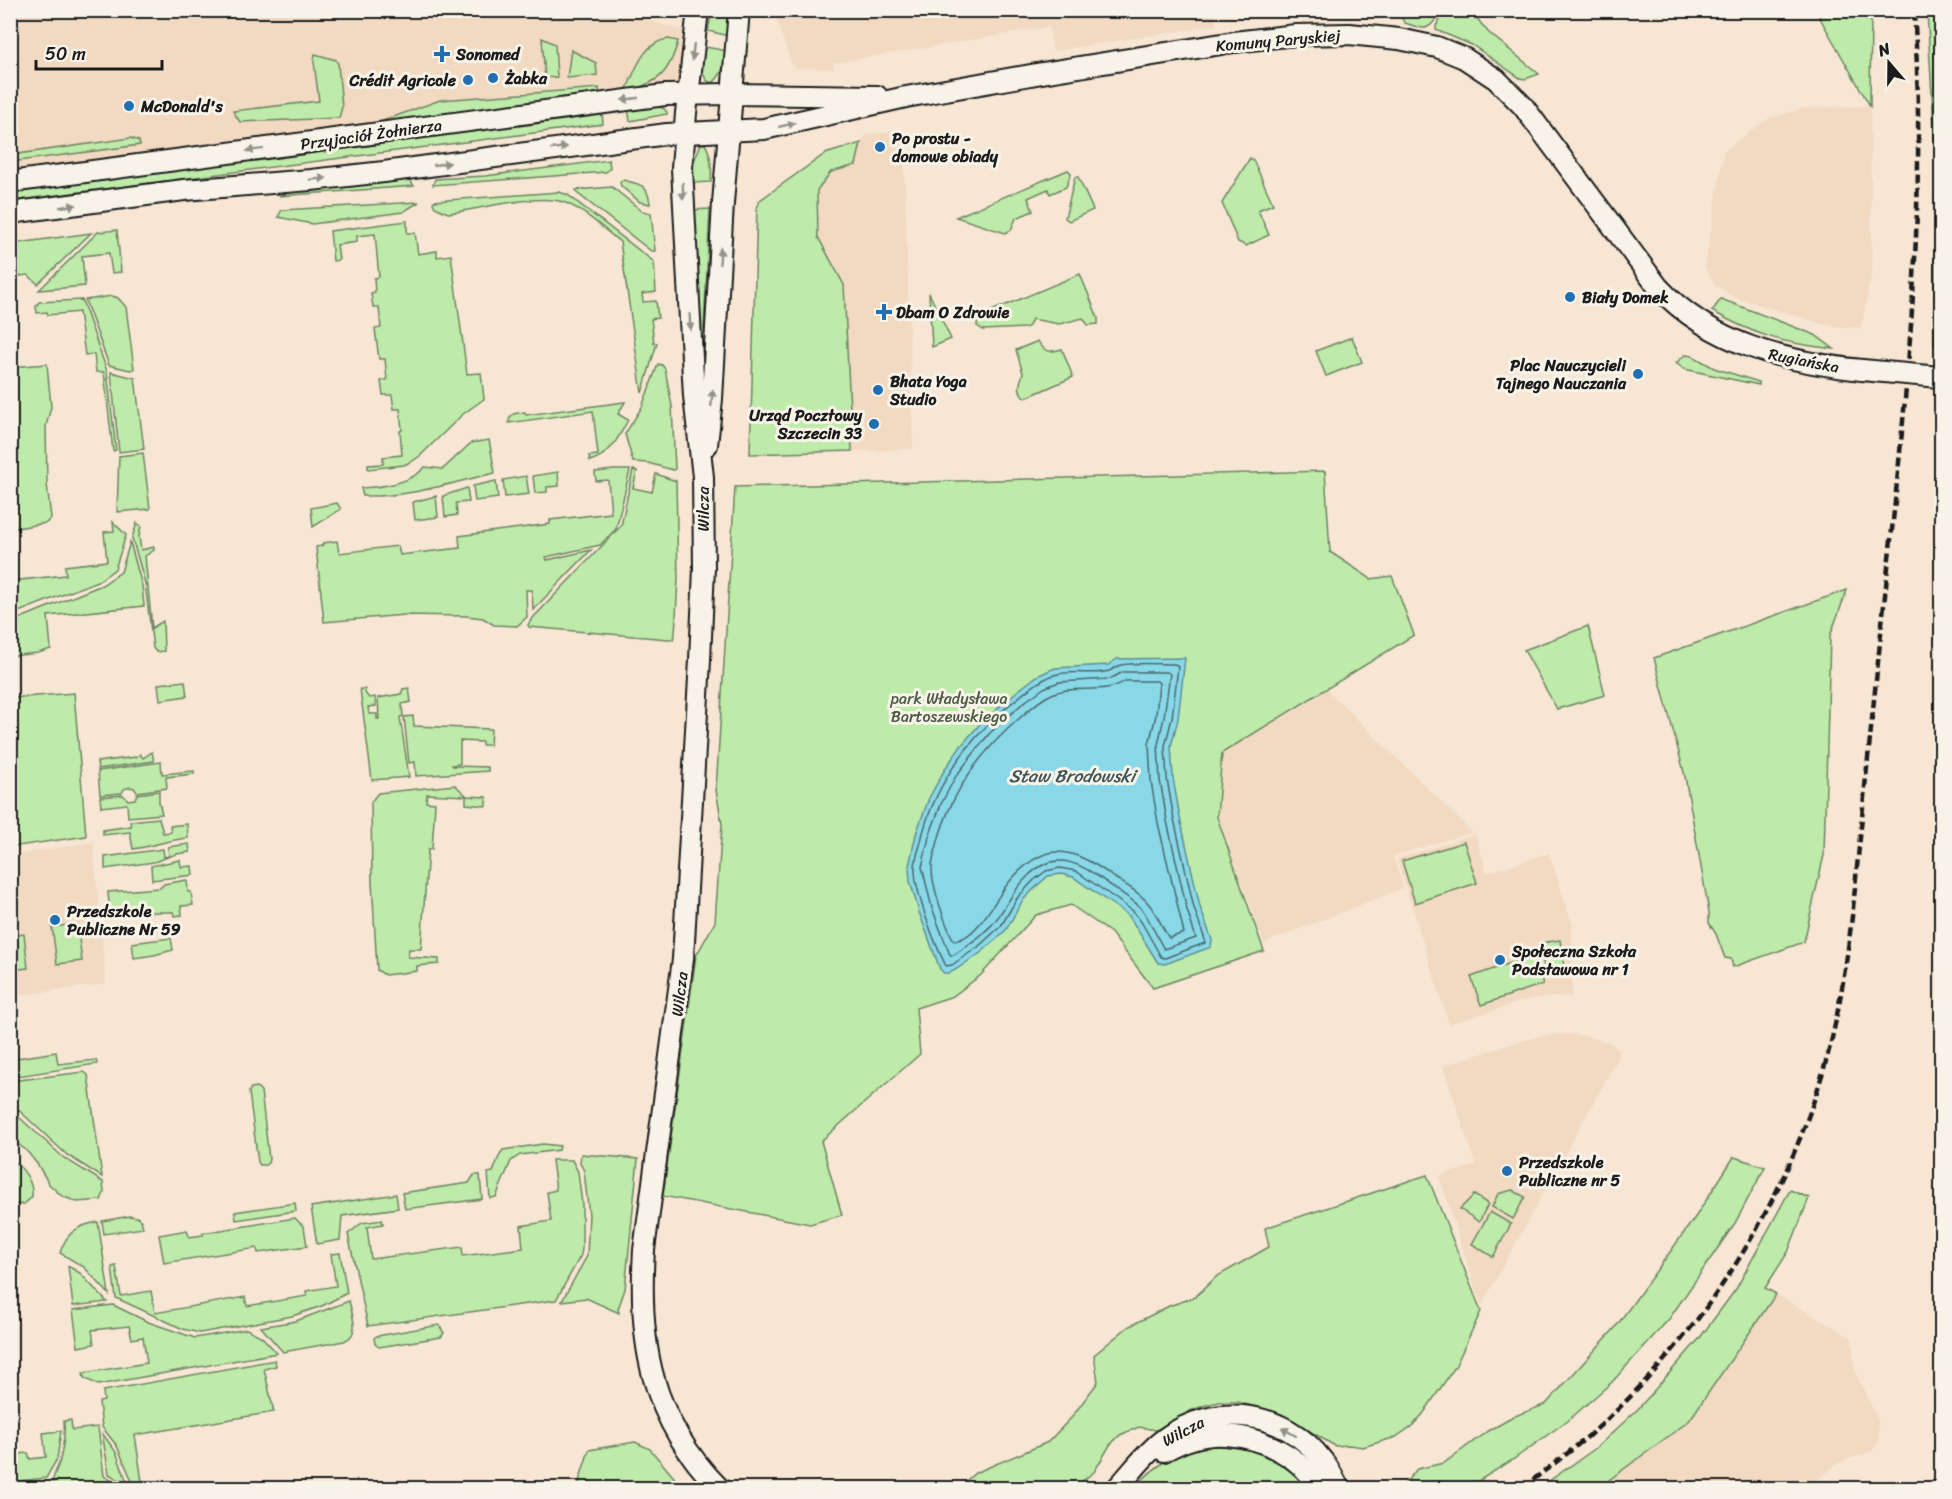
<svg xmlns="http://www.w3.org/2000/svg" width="1952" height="1499" font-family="Sriracha,sans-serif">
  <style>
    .built { fill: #f1d9c2 }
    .green { fill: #beeba9; stroke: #6d8462; stroke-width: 1.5 }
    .water { fill: #89d8e7; stroke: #5d8d96; stroke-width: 1.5 }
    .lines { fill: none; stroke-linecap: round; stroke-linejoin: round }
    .shore { stroke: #48676d; stroke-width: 1.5 }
    .tertiary-casing { stroke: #1c1c1c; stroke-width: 24 }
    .tertiary { stroke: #f7f3e8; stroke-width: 20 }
    .rail { stroke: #1c1c1c; stroke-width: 4.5; stroke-dasharray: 9 4.5; stroke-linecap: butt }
    .tertiary-bridge-casing { stroke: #1c1c1c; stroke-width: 24; stroke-linecap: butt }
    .tertiary-bridge { stroke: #f7f3e8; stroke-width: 20 }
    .oneway { fill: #94928c }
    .poi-dot { fill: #1f6fb2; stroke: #f7f3e8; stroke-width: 2 }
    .labels { text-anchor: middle; stroke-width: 6; stroke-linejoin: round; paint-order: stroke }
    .street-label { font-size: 16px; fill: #1c1c1c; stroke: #f7f3e8 }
    .poi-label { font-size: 16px; font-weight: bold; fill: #1c1c1c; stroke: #f7f3e8; text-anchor: start }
    .park-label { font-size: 16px; fill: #4d5a46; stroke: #f7f3e8 }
    .water-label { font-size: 18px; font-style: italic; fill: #3d5459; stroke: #f7f3e8 }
  </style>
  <rect width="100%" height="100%" fill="#f6e6d3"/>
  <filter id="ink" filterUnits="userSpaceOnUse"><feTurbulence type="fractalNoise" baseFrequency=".0167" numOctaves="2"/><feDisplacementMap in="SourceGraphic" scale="12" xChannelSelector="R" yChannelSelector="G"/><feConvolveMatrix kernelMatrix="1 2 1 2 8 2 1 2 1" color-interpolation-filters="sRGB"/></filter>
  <g filter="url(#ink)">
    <g class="built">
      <path d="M611 10 689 32 684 89 11 176 10 11Z"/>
      <path d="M1214 10 1216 25 1053 51 1049 27 833 63 834 69 797 68 791 63 774 11Z"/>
      <path d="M1870 106 1872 271 1861 328 1830 326 1734 297 1715 285 1705 268 1724 151 1768 119 1804 108Z"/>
      <path d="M903 130 913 449 852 451 844 285 817 237V190L831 172 856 165 861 143 866 135Z"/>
      <path d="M1327 690 1472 832 1393 856 1403 888 1264 943 1218 817 1223 753Z"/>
      <path d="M1475 834 1487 873 1549 853 1572 924V996L1533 998 1449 1024 1397 859Z"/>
      <path d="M93 842 106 984 11 996V856Z"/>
      <path d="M1568 1034 1585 1036 1608 1042 1619 1050V1056L1481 1306 1439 1176 1476 1165 1443 1066 1524 1040 1542 1036Z"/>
      <path d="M1776 1294 1852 1338 1855 1372 1878 1420 1879 1441 1872 1451 1838 1463 1817 1480 1816 1488H1598L1689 1421Z"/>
    </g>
    <g class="green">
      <path d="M712 11H730L729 36 708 31Z"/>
      <path d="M1397 11H1441C1428 31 1428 31 1405 23Z"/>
      <path d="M1445 11H1471L1488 32 1539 74 1525 79 1520 78 1472 45 1436 30V26Z"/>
      <path d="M1816 11H1871L1870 106Z"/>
      <path d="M1927 11H1942L1941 346 1934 345 1936 163Z"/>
      <path d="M542 38 555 44 557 77 545 78Z"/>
      <path d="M668 39 678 41C669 74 659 83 626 91 635 71 643 42 668 39Z"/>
      <path d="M705 47 728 51C725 62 722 77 712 83L706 80 702 70Z"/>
      <path d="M571 50 596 63 597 75 567 78Z"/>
      <path d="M315 54 336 60 338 64 342 107 339 118 240 122 233 111 319 101 314 62Z"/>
      <path d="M599 88V95L377 123 440 100Z"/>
      <path d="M652 106 663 108 667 112V114L630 121 628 108Z"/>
      <path d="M602 112 603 124 11 201 10 189Z"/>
      <path d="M131 138 139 141 140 145 11 162V155Z"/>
      <path d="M861 143 856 165 831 172 817 190 818 237 844 285 852 451 750 454 757 208 760 200 825 154Z"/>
      <path d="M701 144H705C712 155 712 169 711 182L691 183 693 164Z"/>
      <path d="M1250 158 1254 162 1273 204 1258 210 1269 235 1246 246 1238 242 1222 203Z"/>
      <path d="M609 160 610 168 606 172 433 185 435 179 485 176Z"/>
      <path d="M1068 170 1071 173 1066 187 1050 194 1048 189 1028 198 1033 211 1016 218 1011 230 1005 233 956 217Z"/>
      <path d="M1075 177H1078L1093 210 1069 221 1065 218Z"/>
      <path d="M405 179 410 180 414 186 279 196 294 191 385 180Z"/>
      <path d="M623 180C640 184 648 184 650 204L640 202 621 186 620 182Z"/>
      <path d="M612 187 642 211 651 213 655 251H651L577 193 576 190Z"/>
      <path d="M559 192 568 195 654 262 656 292 642 294 643 302 656 301 658 318 651 319 654 343H657L642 393 620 242C605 230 582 208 563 202 539 193 476 210 448 213L435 207 433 203 434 201Z"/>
      <path d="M419 202 403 212 312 224 278 217 282 210Z"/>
      <path d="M710 209 704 326 706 472 701 473 700 316 693 210Z"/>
      <path d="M407 221V233H415L418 254 437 251V257L451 255 467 374 481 373 484 399 463 414 420 456 411 462 404 465 368 469V465L383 464V457L402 455 400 431 402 430 400 409H394L392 395H383L381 381 387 380 385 359H379L375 329 381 328 379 307H373L371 293 375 292 374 278 379 277 375 234 357 236V242L337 245 339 260 333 261 330 231Z"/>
      <path d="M117 230 121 272 112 273 109 253 82 256 85 286 39 290 98 232Z"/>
      <path d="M91 233 38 284 28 275 11 277V244Z"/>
      <path d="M1080 274 1098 318V324L1088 325 1083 318 1059 324 1032 319 1029 326 1025 328 983 330 977 326 978 318 982 315Z"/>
      <path d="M929 293 951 339 932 347Z"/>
      <path d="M112 296 118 298 126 307 134 369 130 370 109 365 85 300Z"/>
      <path d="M1721 299 1815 335 1834 349C1784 343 1756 336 1712 311Z"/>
      <path d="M82 300 107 371 116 450 113 451 104 372H96L94 354 85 355 79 312 48 315 47 312 37 313 36 306 39 302Z"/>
      <path d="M1352 337 1362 362 1326 376 1316 351Z"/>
      <path d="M1038 341C1044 352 1050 353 1062 349L1073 377 1025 398C1016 389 1020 384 1023 373L1016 350Z"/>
      <path d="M1685 355 1693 356 1714 368 1759 382V385L1684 369 1676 363Z"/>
      <path d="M47 364 51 407 46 426 47 484 51 518 46 523 11 529V367Z"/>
      <path d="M658 364 662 365 665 369 672 406 675 469 673 470 648 463 633 462 625 434 642 407Z"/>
      <path d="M111 372 135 378 144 449 119 452Z"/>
      <path d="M625 402 618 414 628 420C618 438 611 455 590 461L589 456 598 455 593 411 509 423C509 413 516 413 525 412L526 415Z"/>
      <path d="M489 440 495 473C449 483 412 497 363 496L361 488C382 487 410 484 425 467L443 469 471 443Z"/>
      <path d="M143 453 150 509 117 512 119 456Z"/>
      <path d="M614 470H630L616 529 600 545 546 557 547 560 591 550 533 610 532 590H526L527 617 517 626 494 625 483 618 466 616 404 615 324 622 316 547 322 546 323 543 337 541 339 553 398 546 400 555 460 548 459 536 550 524V520L611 513 608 480 596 481 595 472Z"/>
      <path d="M633 470 637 471 633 488 652 492 656 474 676 481 678 578 675 635 673 639H668L529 627 528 625 531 620 621 526Z"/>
      <path d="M1325 471 1330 552 1371 579 1392 576 1414 635 1222 753 1217 817 1264 951 1153 988 1111 933 1071 905 1036 915 981 975 953 996 916 1008 920 1054 821 1141 842 1215 810 1224 663 1196 696 956 715 922 722 824 716 790 735 487Z"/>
      <path d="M558 472 559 486 547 487V492L535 493 533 476Z"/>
      <path d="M526 476 529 494 505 497 503 480Z"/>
      <path d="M496 481 498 498 475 501 473 486Z"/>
      <path d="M467 488 469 502 456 503 457 515 445 517 443 496Z"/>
      <path d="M436 496 438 517 415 520 413 502Z"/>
      <path d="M337 503 341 509 313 527 311 508Z"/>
      <path d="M113 522 126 535 115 569 100 580 11 615V581L66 575 65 566 107 561 104 532 114 531Z"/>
      <path d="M137 523 141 526 139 536 141 550 154 547V550L145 556 152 628 163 621 164 651 156 652 153 648 145 583 132 538Z"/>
      <path d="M130 542 142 586 144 606 48 616 51 649 38 653 11 656V622L102 585 121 572Z"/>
      <path d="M1847 590 1830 636 1824 855 1804 942 1733 967 1731 959 1725 958 1716 934 1709 923V912L1685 776 1654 658Z"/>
      <path d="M1588 626 1605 695 1557 709 1524 650Z"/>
      <path d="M185 681 187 696 160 700 158 684Z"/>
      <path d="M409 688 411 702 402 704 403 716 400 717 409 777 372 780 360 689H365V693L369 698 375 697 376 706 368 707 369 714H377V719H379L378 698 401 694 403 689Z"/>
      <path d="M74 693 86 836 11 847V698Z"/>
      <path d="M413 716 414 726 491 729 490 745H482V742L460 741V764L452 765 453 766 488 767V771L416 776 415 762 409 763 404 717Z"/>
      <path d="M152 752 154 761 98 769 97 762 136 757 140 754 143 758Z"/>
      <path d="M161 762 162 774 194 771V774L166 777 167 788 137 792 134 788 130 787 124 789 122 793 100 795 98 771Z"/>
      <path d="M455 785 467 796 486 797V806L466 804V796L427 794 426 802 435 803 432 849H428L421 949H409L408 957 439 959V964L417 966V971L385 975 377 970 372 881 371 802 378 793Z"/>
      <path d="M159 791V802L162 814 128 817 127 804 101 807 100 797 123 795 128 800 135 799 137 794Z"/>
      <path d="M159 818 163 833 171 832 170 826 187 824 188 838C169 840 152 846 133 849L130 832 103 835V830L131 826 130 821Z"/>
      <path d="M1464 842 1477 883 1415 903 1402 861Z"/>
      <path d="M189 844 190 852 176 854 154 862 105 869V857L163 849 164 857 169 856 168 847Z"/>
      <path d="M180 860 181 867 192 866 193 875 152 880 151 866Z"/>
      <path d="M187 880 188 892H191L193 905 181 906 182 915 174 916 173 912H147L110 916 108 892 160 888 164 884Z"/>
      <path d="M77 924 82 961 57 964 52 927Z"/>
      <path d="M24 934 28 968 11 970V936Z"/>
      <path d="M171 938 173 950 154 955 134 958 132 943Z"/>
      <path d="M1560 940 1565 974 1545 977 1541 943Z"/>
      <path d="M1533 955 1543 984 1481 1005 1471 977Z"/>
      <path d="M56 1052 58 1064 96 1060 97 1064 11 1077V1059Z"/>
      <path d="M84 1072 88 1075 102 1177 67 1155 11 1103V1081Z"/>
      <path d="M257 1087 261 1091 269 1159 268 1163 265 1165H260L258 1162 249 1092 251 1088Z"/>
      <path d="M10 1109 64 1158 103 1182 104 1193 101 1200 77 1202 62 1196 49 1184 38 1165 26 1150 11 1139Z"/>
      <path d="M543 1144 560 1146 559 1150 520 1155 511 1161 496 1197 490 1198 488 1173 493 1172 500 1154 503 1150Z"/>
      <path d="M581 1154 638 1159 625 1289 618 1309 619 1313 586 1298 562 1301 587 1256 589 1215 584 1171 580 1163Z"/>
      <path d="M1734 1157 1765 1167 1735 1223 1669 1319 1612 1382 1571 1418 1514 1459 1467 1488H1401L1417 1469 1444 1463 1485 1433 1515 1416 1546 1404 1615 1328 1696 1216Z"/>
      <path d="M10 1158C22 1167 34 1181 32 1197L24 1204 11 1205Z"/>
      <path d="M552 1160H572L578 1172 582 1204V1249L581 1255 556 1300 368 1326 348 1234 362 1223 382 1220 383 1224 367 1227 371 1259 462 1247 463 1256 523 1248 521 1226 551 1221 547 1192 556 1190Z"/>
      <path d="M474 1175H480L482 1199 405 1209 402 1193 469 1183Z"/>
      <path d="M1427 1175 1481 1311 1455 1367 1423 1414 1412 1426 1396 1437 1363 1447 1349 1445 1335 1446 1281 1414 1238 1402H1219L1206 1405 1192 1410 1156 1430 1139 1427 1120 1435 1110 1445 1094 1472 1073 1488H958L975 1473 1048 1442 1071 1418 1098 1382 1094 1355 1128 1327 1169 1306 1195 1297 1216 1277 1269 1247 1265 1228Z"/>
      <path d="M1512 1190 1525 1197 1513 1219 1492 1207 1498 1194Z"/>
      <path d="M1790 1190 1809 1198 1788 1252 1765 1288 1776 1294 1689 1421 1598 1488H1539L1596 1448 1638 1409 1699 1339 1736 1289Z"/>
      <path d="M396 1194 398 1208 342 1216 340 1240 317 1244 311 1207Z"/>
      <path d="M1474 1195 1488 1204 1479 1222 1460 1209Z"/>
      <path d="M295 1203 296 1211 236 1220 235 1212Z"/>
      <path d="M1490 1212 1511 1224 1493 1257 1472 1244Z"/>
      <path d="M130 1216 137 1217 141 1220 143 1228 104 1234 102 1221Z"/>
      <path d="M295 1218 304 1227 307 1246 258 1253 257 1248 164 1263 159 1235 187 1230 189 1237 203 1235V1233Z"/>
      <path d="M98 1222 109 1294 84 1267 60 1253C66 1233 78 1225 98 1222Z"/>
      <path d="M340 1253 347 1293 322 1306 292 1316 200 1333 183 1329 116 1298 112 1267 116 1266 121 1296 151 1291 155 1313 245 1297 247 1306 307 1296 306 1291 336 1286 331 1254Z"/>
      <path d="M68 1266 80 1273 107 1302 73 1306Z"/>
      <path d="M349 1301C352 1314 361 1335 344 1341L283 1352 261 1327 296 1321Z"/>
      <path d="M113 1305 148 1322 195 1338 247 1329 262 1337 277 1353 98 1385 84 1378 83 1373 147 1363 143 1337 132 1339 129 1326 92 1330 94 1344 78 1347 73 1310Z"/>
      <path d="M439 1325 444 1333 441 1337 379 1347 375 1344 374 1338 377 1336Z"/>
      <path d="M275 1360 276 1366 264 1369 274 1412 135 1435 143 1488H135L117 1446 102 1427 99 1402 104 1401 103 1391Z"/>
      <path d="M71 1420 72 1430 98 1427 104 1476 123 1488H53C51 1477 57 1471 60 1460 63 1448 65 1433 64 1421Z"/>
      <path d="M61 1431 57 1459 46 1478 11 1482V1455L28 1453 30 1459 46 1457 43 1433Z"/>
      <path d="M102 1433 116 1452 128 1485 109 1474Z"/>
      <path d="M635 1442 650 1449 683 1488H577L589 1450Z"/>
      <path d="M1211 1446C1252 1446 1281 1456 1308 1488H1133C1158 1464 1176 1450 1211 1446Z"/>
    </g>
    <path class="water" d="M1185 658 1178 719 1171 746 1173 778 1180 818 1200 907 1212 940 1211 947 1165 964 1158 963 1129 916 1073 877 1061 874 1048 876 1038 885 1023 900 1006 930 982 952 955 970 949 973H944L940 969 919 912 910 881 909 866 916 834 929 798 945 769 961 746 979 725 1015 693 1037 676 1055 668 1108 665 1117 659Z"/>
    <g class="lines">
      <g class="shore">
        <path d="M1175 664 1178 667 1172 718 1165 746 1167 779 1174 819 1194 908 1205 940V943L1165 958 1161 957 1142 923 1133 911 1076 871 1060 868 1046 871 1034 880 1018 897 1001 926 978 947 952 965 946 966C935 944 914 891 915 867 915 860 918 852 920 845 932 789 966 742 1009 705 1023 694 1037 681 1054 675 1071 669 1092 676 1109 671 1113 670 1116 666 1121 665 1132 662 1162 664 1175 664Z"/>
        <path d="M1123 672H1167L1170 674 1164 717 1158 745 1160 780 1167 821 1187 910 1196 938 1164 949C1156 936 1151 922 1142 909 1134 900 1122 894 1113 887 1085 867 1058 846 1028 876 1014 889 1007 905 996 920 985 934 968 945 954 955H950L932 908 922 867 929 837 941 804 956 776 989 734 1023 703 1044 688 1059 682 1110 679Z"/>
        <path d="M1125 681H1157L1159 683 1156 715 1149 744 1151 781 1158 823 1184 933 1169 938C1161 926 1157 913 1148 903 1139 892 1126 885 1115 878 1070 845 1043 839 1006 886 994 902 976 939 954 941 946 926 931 885 932 867 932 862 934 855 936 849 948 796 980 752 1021 717 1030 709 1039 700 1050 695 1073 683 1103 696 1125 681Z"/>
      </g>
      <g class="tertiary-casing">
        <g id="tertiary">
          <path d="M698 10 686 113 682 168 694 396 703 477 704 568 700 660 683 959 644 1250C638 1344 651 1419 719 1488"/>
          <path d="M10 182 665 95 732 94 877 96"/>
          <path d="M10 213 184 190 311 180 384 172 667 134 764 129 906 97 1042 73 1234 42 1296 35 1349 34 1399 39 1437 47 1464 58 1496 79 1523 106 1658 287C1712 345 1787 362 1862 370"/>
          <path d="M707 445 712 399 723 203 739 10"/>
          <path d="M1164 1451C1182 1441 1204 1433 1226 1435 1262 1437 1302 1457 1319 1488"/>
          <path d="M1117 1488C1132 1472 1146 1452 1164 1439 1214 1401 1285 1410 1323 1461 1330 1469 1334 1479 1339 1488"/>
        </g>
      </g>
      <use href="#tertiary" class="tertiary"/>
      <path class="rail" d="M1522 1488C1558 1461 1594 1434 1626 1401 1726 1301 1799 1175 1832 1038 1842 995 1848 951 1853 908 1865 784 1878 661 1891 539 1910 363 1926 187 1914 10"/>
      <g class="tertiary-bridge-casing">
        <path id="tertiary-bridge" d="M1862 370 1940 377"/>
      </g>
      <use href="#tertiary-bridge" class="tertiary-bridge"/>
    </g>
    <defs><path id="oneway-solid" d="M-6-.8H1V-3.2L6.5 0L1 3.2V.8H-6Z" transform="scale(1.5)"/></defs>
    <g class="oneway">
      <use href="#oneway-solid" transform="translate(693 52) rotate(96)"/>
      <use href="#oneway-solid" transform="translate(630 99) rotate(172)"/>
      <use href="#oneway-solid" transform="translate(787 125) rotate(-13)"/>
      <use href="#oneway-solid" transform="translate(559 148) rotate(-8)"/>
      <use href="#oneway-solid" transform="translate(255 150) rotate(173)"/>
      <use href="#oneway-solid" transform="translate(442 164) rotate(-8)"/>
      <use href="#oneway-solid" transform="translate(318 179) rotate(-6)"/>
      <use href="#oneway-solid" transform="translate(683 191) rotate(88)"/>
      <use href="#oneway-solid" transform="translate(68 206) rotate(-8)"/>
      <use href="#oneway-solid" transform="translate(720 256) rotate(-86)"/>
      <use href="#oneway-solid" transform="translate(690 322) rotate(87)"/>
      <use href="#oneway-solid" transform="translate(712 398) rotate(-85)"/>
      <use href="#oneway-solid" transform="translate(1289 1432) rotate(-150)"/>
    </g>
  </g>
  <g class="poi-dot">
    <path d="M439 45h6v6h6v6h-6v6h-6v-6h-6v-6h6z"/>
    <circle cx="493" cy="78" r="6"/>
    <circle cx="468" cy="80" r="6"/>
    <circle cx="129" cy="106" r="6"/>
    <circle cx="880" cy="147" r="6"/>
    <circle cx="1570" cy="297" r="6"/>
    <path d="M881 303h6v6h6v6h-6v6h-6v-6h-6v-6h6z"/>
    <circle cx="1638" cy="374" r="6"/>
    <circle cx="878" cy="390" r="6"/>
    <circle cx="874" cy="424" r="6"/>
    <circle cx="55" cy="920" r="6"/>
    <circle cx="1500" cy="960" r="6"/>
    <circle cx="1507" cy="1171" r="6"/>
  </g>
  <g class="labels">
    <g class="street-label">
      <text transform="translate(1278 40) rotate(-5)" y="6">Komuny Paryskiej</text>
      <text transform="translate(371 134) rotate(-8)" y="6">Przyjaciół Żołnierza</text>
      <text transform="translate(1804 360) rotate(11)" y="6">Rugiańska</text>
      <text transform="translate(703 509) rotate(-90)" y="6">Wilcza</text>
      <text transform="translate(679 994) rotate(-83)" y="6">Wilcza</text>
      <text transform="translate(1183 1431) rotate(-28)" y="6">Wilcza</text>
    </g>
    <g class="poi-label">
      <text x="456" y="60">Sonomed</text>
      <text x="505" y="84">Żabka</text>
      <text x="456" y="86" text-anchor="end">Crédit Agricole</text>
      <text x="141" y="112">McDonald's</text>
      <text x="892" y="144">Po prostu -<tspan x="892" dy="18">domowe obiady</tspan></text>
      <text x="1582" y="303">Biały Domek</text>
      <text x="896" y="318">Dbam O Zdrowie</text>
      <text x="1626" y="371" text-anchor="end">Plac Nauczycieli<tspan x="1626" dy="18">Tajnego Nauczania</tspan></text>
      <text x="890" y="387">Bhata Yoga<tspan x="890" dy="18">Studio</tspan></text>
      <text x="862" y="421" text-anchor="end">Urząd Pocztowy<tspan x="862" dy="18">Szczecin 33</tspan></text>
      <text x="67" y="917">Przedszkole<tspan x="67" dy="18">Publiczne Nr 59</tspan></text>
      <text x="1512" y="957">Społeczna Szkoła<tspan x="1512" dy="18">Podstawowa nr 1</tspan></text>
      <text x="1519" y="1168">Przedszkole<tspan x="1519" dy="18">Publiczne nr 5</tspan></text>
    </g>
    <g class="park-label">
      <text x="949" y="704">park Władysława<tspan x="949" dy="18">Bartoszewskiego</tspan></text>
    </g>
    <g class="water-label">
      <text x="1072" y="782">Staw Brodowski</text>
    </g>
  </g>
  <rect width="1952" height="1499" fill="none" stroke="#f7f3e8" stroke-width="36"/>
  <rect x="18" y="18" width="1916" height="1463" fill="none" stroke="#1c1c1c" stroke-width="2" filter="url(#ink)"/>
  <g transform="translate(1889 63) rotate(340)" stroke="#f7f3e8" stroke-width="4.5" paint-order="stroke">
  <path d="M0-4.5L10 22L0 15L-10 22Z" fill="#1c1c1c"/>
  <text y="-9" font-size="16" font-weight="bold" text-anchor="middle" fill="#1c1c1c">N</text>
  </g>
  <path d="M36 60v9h126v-9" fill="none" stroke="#1c1c1c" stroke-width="3"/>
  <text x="45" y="60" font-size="18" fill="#1c1c1c" stroke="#f7f3e8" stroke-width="4.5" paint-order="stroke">50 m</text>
</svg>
